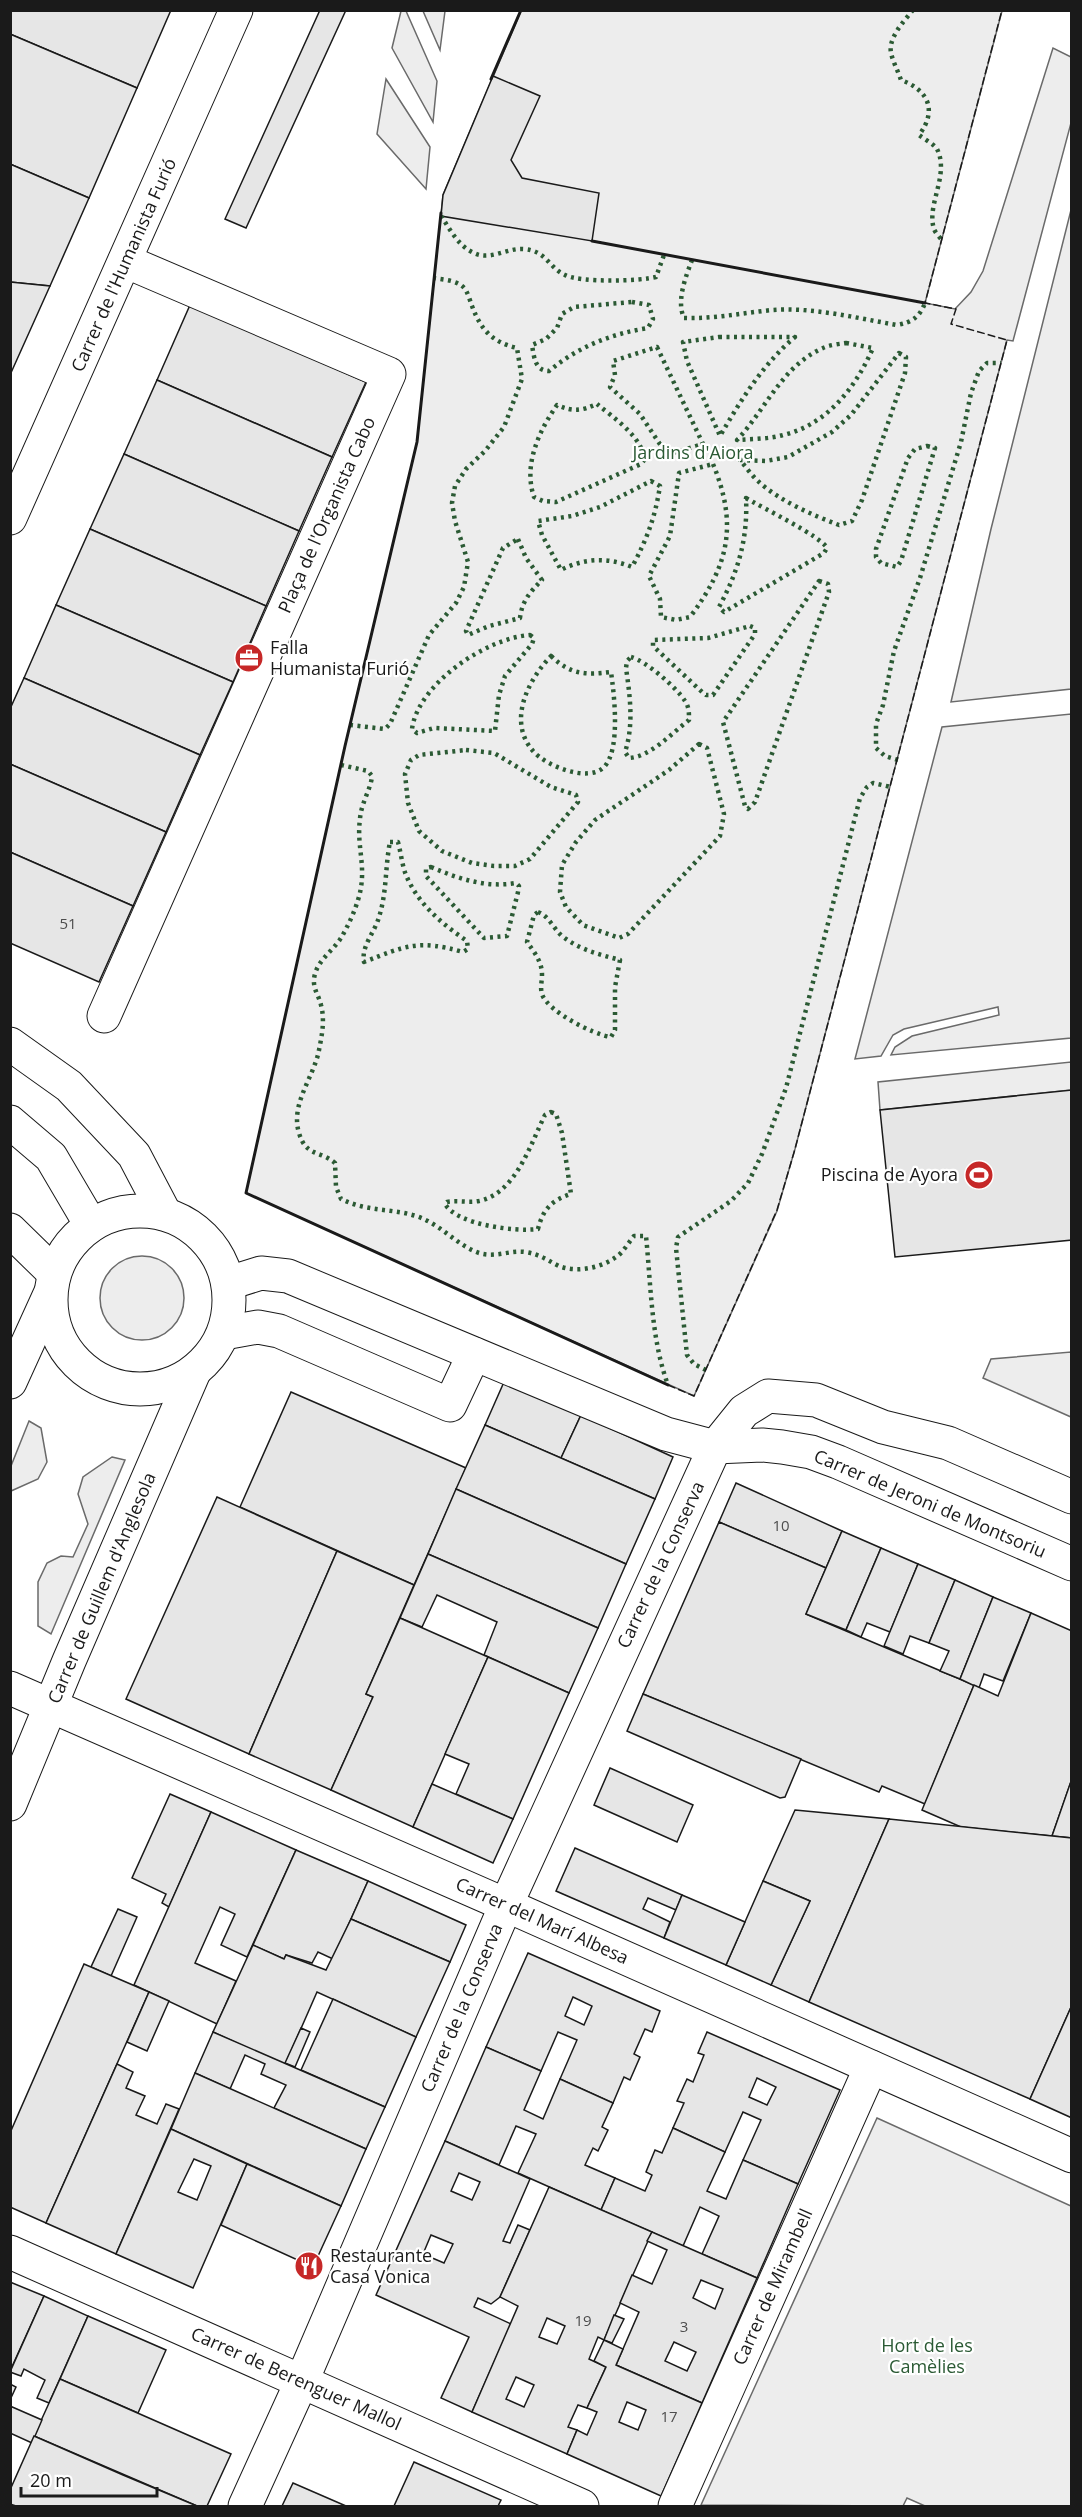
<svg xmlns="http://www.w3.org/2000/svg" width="1082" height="2517" font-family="'Open Sans',sans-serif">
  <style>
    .built { fill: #ededed; stroke: #6a6a6a; stroke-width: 1.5 }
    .building { fill: #e6e6e6; stroke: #1a1a1a; stroke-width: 1.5; fill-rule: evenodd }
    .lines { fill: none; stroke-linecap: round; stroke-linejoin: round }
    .street-casing { stroke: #1a1a1a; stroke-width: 35 }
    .street { stroke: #fff; stroke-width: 33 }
    .hedge { stroke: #2b5a34; stroke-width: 4.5; stroke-dasharray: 3 4.5; stroke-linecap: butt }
    .fence { stroke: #1a1a1a; stroke-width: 1.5; stroke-dasharray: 8 3; stroke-linecap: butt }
    .wall { stroke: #1a1a1a; stroke-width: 3 }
    .labels { text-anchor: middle; stroke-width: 4.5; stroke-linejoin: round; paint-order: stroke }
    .number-label { font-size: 15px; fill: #4d4d4d }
    .street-label { font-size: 18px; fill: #1a1a1a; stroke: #fff }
    .park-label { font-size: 18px; fill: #2b5a34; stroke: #fff }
    .poi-label { font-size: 18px; fill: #1a1a1a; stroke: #fff; text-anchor: start }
  </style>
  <rect width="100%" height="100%" fill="#fff"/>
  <g class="built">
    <path d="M401 11H406L437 81 433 122 392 48Z"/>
    <path d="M423 11H445L440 50Z"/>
    <path d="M521 11H1002L925 303 955 309 971 292 983 271 1053 48 1071 57V123L1013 341 1007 340 1001 363 795 1149 777 1211 694 1396 246 1193 345 746 417 442 443 195Z"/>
    <path d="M386 79 430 147 426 189 377 134Z"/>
    <path d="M1071 210V689L951 702 991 529Z"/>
    <path d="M1071 714V1038L891 1055 895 1047 912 1036 999 1015 998 1007 904 1029 893 1035 881 1056 855 1059 942 727Z"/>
    <path d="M1071 1062V1090L880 1110 878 1082Z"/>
    <circle cx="142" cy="1298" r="42"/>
    <path d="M1071 1352V1417L983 1378 991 1359Z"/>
    <path d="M29 1421 41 1428 47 1462 38 1479 11 1491V1466Z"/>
    <path d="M112 1457 125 1460 51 1634 38 1626V1582L47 1563 61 1556 73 1557 88 1524 78 1494 83 1477Z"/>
    <path d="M877 2118 1071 2206V2506H925L907 2498 903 2506 701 2505Z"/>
  </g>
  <g class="building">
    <path d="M10 10H171L137 88 10 34Z"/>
    <path d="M320 10H346L246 228 225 219Z"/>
    <path d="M10 34 137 88 89 198 10 164Z"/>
    <path d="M493 76 540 96 511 160 522 178 599 193 592 241 441 216 443 195Z"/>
    <path d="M10 164 89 198 50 286 10 282Z"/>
    <path d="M10 282 50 286 10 375Z"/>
    <path d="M190 305 366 382 332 457 157 380Z"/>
    <path d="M157 380 332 457 299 531 124 454Z"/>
    <path d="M124 454 299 531 266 606 90 529Z"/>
    <path d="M90 529 266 606 233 682 56 605Z"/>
    <path d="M56 605 233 682 200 755 24 678Z"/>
    <path d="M24 678 200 755 166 832 10 764V709Z"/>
    <path d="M10 764 166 832 133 906 10 852Z"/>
    <path d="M10 852 133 906 99 982 10 943Z"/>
    <path d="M1072 1090V1240L895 1257 880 1110Z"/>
    <path d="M504 1382 581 1415 561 1458 485 1425Z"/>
    <path d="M291 1392 466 1468 414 1585 240 1507Z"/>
    <path d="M581 1415 673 1457 655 1499 561 1458Z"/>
    <path d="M485 1425 655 1499 626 1564 456 1489Z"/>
    <path d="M736 1483 842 1531 826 1568 719 1522Z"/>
    <path d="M456 1489 626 1564 598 1628 428 1554Z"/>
    <path d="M217 1497 337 1551 249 1754 126 1699Z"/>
    <path d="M719 1522 826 1568 806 1614 974 1685 925 1804 882 1786 879 1792 643 1694Z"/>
    <path d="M842 1531 881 1548 846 1630 806 1614Z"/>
    <path d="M881 1548 918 1564 890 1632 867 1623 861 1637 846 1630Z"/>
    <path d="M337 1551 414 1585 366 1694 373 1697 331 1790 249 1754Z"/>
    <path d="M428 1554 598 1628 569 1693 484 1655 497 1622 437 1595 422 1627 400 1618Z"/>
    <path d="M918 1564 955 1580 929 1643 910 1636 903 1654 884 1646Z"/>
    <path d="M955 1580 993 1597 960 1679 940 1671 949 1651 929 1643Z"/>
    <path d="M993 1597 1031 1613 1003 1681 984 1674 979 1688 960 1679Z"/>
    <path d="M1031 1613 1072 1631V1779L1052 1836 961 1827 922 1810 974 1685 998 1696Z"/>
    <path d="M400 1618 488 1657 413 1827 331 1790 373 1697 366 1694Z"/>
    <path d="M488 1657 569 1693 513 1819 456 1794 469 1764 445 1754Z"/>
    <path d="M643 1694 801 1759 785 1797 780 1798 627 1731Z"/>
    <path d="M610 1768 693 1805 677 1842 594 1805Z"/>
    <path d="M1072 1779V1838L1052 1836 1070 1784Z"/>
    <path d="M432 1784 513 1819 493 1863 413 1827Z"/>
    <path d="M170 1794 211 1812 169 1907 162 1903 166 1894 132 1878Z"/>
    <path d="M795 1810 889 1819 809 2002 771 1985 810 1901 763 1881Z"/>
    <path d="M211 1812 296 1850 247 1957 221 1945 235 1914 220 1907 195 1963 236 1981 217 2024 134 1985Z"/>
    <path d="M889 1819 1072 1838V2005L1030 2099 809 2002Z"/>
    <path d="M575 1848 682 1895 676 1910 648 1898 643 1909 670 1922 664 1938 556 1891Z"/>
    <path d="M296 1850 368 1881 333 1959 318 1952 312 1963 286 1955 284 1959 253 1945Z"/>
    <path d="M368 1881 466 1925 450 1962 351 1919Z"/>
    <path d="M763 1881 810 1901 771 1985 726 1965Z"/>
    <path d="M682 1895 745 1922 726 1965 664 1938Z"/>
    <path d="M118 1909 137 1917 111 1976 91 1967Z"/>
    <path d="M351 1919 450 1962 416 2037 317 1992 285 2065 213 2032 253 1945 284 1959 286 1955 326 1970Z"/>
    <path d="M528 1953 660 2011 652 2032 645 2029 634 2054 640 2057 630 2080 624 2077 613 2103 560 2079 577 2040 558 2032 541 2071 486 2047ZM573 1997 592 2006 584 2025 565 2016Z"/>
    <path d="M84 1964 149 1992 46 2223 10 2207V2133Z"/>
    <path d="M149 1992 169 2001 147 2051 127 2042Z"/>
    <path d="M333 1999 416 2037 385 2107 301 2070Z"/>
    <path d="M1072 2005V2118L1030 2099Z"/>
    <path d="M301 2028 310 2032 295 2067 285 2063Z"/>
    <path d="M213 2032 385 2107 366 2149 274 2108 286 2085 261 2074 265 2064 245 2055 230 2089 195 2073Z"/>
    <path d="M707 2032 840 2090 798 2184 743 2160 761 2120 743 2112 725 2152 673 2128 684 2103 677 2101 687 2079 693 2082 704 2055 698 2053ZM757 2078 776 2087 767 2105 749 2097Z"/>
    <path d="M486 2047 541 2071 524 2110 543 2119 560 2079 613 2103 602 2127 608 2130 598 2151 593 2148 585 2165 615 2178 601 2210 518 2173 536 2134 516 2126 499 2165 445 2141Z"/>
    <path d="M117 2064 133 2072 126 2088 145 2096 136 2115 157 2124 166 2104 179 2109 116 2254 46 2223Z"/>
    <path d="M195 2073 366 2149 341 2206 171 2129Z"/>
    <path d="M673 2128 725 2152 707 2191 726 2199 743 2160 798 2184 757 2278 702 2254 719 2216 700 2207 683 2246 601 2210 615 2178 645 2191 652 2175 646 2172 655 2150 662 2153Z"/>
    <path d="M171 2129 247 2164 193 2288 116 2254ZM194 2159 211 2166 197 2200 178 2192Z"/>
    <path d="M445 2141 530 2179 503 2241 510 2243 518 2225 530 2230 500 2297 491 2304 478 2298 474 2307 511 2324 472 2412 441 2398 469 2337 376 2295ZM459 2173 480 2182 472 2200 451 2191ZM431 2235 453 2244 444 2263 423 2254Z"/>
    <path d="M247 2164 341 2206 313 2267 221 2225Z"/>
    <path d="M549 2187 652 2232 604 2340 598 2337 589 2359 606 2367 587 2408 578 2405 568 2427 577 2430 567 2454 472 2412 518 2306 500 2297ZM547 2318 565 2326 557 2344 539 2337ZM516 2377 534 2385 524 2407 506 2399Z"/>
    <path d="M652 2232 757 2278 702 2403 616 2365 639 2312 620 2303 632 2275 652 2284 667 2250 647 2241ZM701 2280 723 2289 715 2309 693 2298ZM674 2342 696 2352 687 2371 665 2361Z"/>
    <path d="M10 2282 44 2296 10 2371Z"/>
    <path d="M44 2296 88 2316 49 2403 37 2398 45 2380 24 2369 21 2376 10 2372Z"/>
    <path d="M614 2315 624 2319 612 2343 604 2340Z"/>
    <path d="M88 2316 166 2350 138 2413 60 2379Z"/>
    <path d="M604 2340 623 2349 616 2365 702 2403 661 2496 567 2454 577 2430 587 2435 597 2412 587 2408 606 2367 594 2361ZM627 2402 646 2410 638 2430 619 2422Z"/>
    <path d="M60 2379 231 2454 207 2506H197L34 2436Z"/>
    <path d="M10 2384 16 2387 10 2400Z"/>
    <path d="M10 2406 42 2420 32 2443 10 2433Z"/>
    <path d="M34 2436 123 2475 197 2506H16L10 2504V2490Z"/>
    <path d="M414 2462 501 2500 498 2506H394Z"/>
    <path d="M293 2483 346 2506H282Z"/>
  </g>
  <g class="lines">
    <g class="street-casing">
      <g id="street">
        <path d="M10 518 236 10"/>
        <path d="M104 1016 389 374 125 261"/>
        <path d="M10 1044 69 1086 134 1155 165 1214"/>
        <path d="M10 1122 51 1157 91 1225"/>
        <circle cx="140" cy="1300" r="89"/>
        <path d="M10 1230 54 1273"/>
        <path d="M229 1283 261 1273 288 1276 666 1434 715 1447 762 1445 782 1447 811 1452 838 1462 1072 1564"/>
        <path d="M224 1333 258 1327 279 1331 450 1405 474 1354"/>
        <path d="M10 1382 50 1294"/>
        <path d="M10 1688 506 1905 1072 2156"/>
        <path d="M10 1804 69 1661 194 1372"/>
        <path d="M10 2252 582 2506"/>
        <path d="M245 2506 301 2383 506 1905 715 1447 744 1411 768 1396 816 1400 883 1427 948 1443 1072 1497"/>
        <path d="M675 2506 871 2067"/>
      </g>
    </g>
    <use href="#street" class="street"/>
    <g class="hedge">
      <path d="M913 10C904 21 888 38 891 53 893 62 898 71 901 80 928 90 938 110 919 135 924 139 934 144 937 149 950 175 926 205 934 229 935 232 939 237 942 240"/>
      <path d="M441 216C450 229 458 246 474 253 489 261 507 248 523 249 546 250 549 268 565 275 580 283 640 281 656 277L664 255"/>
      <path d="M692 260C686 276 676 301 684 318 714 319 742 313 772 310 813 307 856 318 897 325 912 322 919 318 925 303"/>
      <path d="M632 302 649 305 653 319 648 328C610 334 578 347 549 371 535 371 534 357 532 345L546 339 557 328 562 314 574 307Z"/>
      <path d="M719 337H795C763 364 741 400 720 436L687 361 683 342Z"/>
      <path d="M846 343 873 348C856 387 827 425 783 435 769 439 752 439 737 440 766 409 782 366 823 348 829 345 839 344 846 343Z"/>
      <path d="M657 347 703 444 667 455 640 414 610 387 615 375 613 361Z"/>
      <path d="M899 353 906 357 905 373 862 500 852 521 839 525C812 515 780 501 759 482 752 476 746 467 740 460L766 461 788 457 832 432 851 415Z"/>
      <path d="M597 404C614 418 641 436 645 459L641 464 556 502 543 501 534 497C523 465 539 431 557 405 573 412 581 411 597 404Z"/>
      <path d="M927 446 935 448 901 561 897 567 881 563 876 557V549L908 458 915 449Z"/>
      <path d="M713 464C738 525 729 565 690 617L676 620 661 617 660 599 649 576 670 536 679 473Z"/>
      <path d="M651 481 660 486C655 518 647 539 632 567 608 557 584 558 561 570L542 535 538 521 572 516 600 507Z"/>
      <path d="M746 498C761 507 822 537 827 548L824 553 724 612 719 607C738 572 748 539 746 498Z"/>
      <path d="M518 539 526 558 542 580C530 592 522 601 520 618L489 626 468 635 466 631 503 548Z"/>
      <path d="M819 581 828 584 829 592 755 802 748 809 745 806 723 722Z"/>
      <path d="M750 626 755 628V634L713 695H706L702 692 653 646V640L708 638Z"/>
      <path d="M530 635 534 638 532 644 505 676 499 695 495 731 434 728 417 733 412 729C418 684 486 638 530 635Z"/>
      <path d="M551 656C571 675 585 675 611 672 614 693 621 750 604 767 588 783 546 766 533 751 507 721 528 680 551 656Z"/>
      <path d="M631 657C646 661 676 687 685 701 689 707 689 712 689 720 672 733 650 757 629 758L625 752C634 725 630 696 626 668L627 661Z"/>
      <path d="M350 725 385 729 390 724 429 635 456 603 464 587 468 562 455 521 452 503 455 486 466 469 485 451 504 427 522 379 517 348C492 342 481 330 472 306 470 301 468 293 465 289 458 280 444 280 434 278"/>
      <path d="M699 744 707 748 724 814 720 836 628 934 619 938 583 925 566 907 560 892 562 865 576 842 595 820 669 770Z"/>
      <path d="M466 750 494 753 551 787 576 795 578 802 530 859 515 866H494L472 863 442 851 419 831 408 803 405 774 411 760 419 755Z"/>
      <path d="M898 760 885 756 876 748V724L883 705 894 651 920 578 961 442 971 393 979 371 987 363H1001"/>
      <path d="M341 765 368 771 372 776C371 789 361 803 360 819 356 848 368 868 358 900 354 913 348 926 341 938 332 952 316 961 314 979 313 989 319 996 321 1005 325 1020 322 1035 319 1050 314 1077 290 1104 299 1133 306 1157 320 1150 335 1163L336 1187 341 1199C368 1212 390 1208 416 1216 441 1224 456 1245 479 1253 495 1258 510 1250 525 1252 539 1254 547 1260 559 1266 576 1273 601 1268 616 1257 623 1253 628 1243 634 1236H646C651 1285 651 1339 668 1385"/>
      <path d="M390 842H398C401 853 402 865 406 875 418 904 442 924 467 941L468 949 463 952C418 939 405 946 364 962 361 946 375 932 379 917 387 892 385 867 390 842Z"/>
      <path d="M431 867C459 879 486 888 516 883L519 886 518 892 507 936 484 938 426 876V868Z"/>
      <path d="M538 912C549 916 553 928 562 936 580 950 598 954 620 960L615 987V1030L611 1037C594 1035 547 1011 542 994 540 988 542 981 542 975 542 962 535 953 527 942L534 915Z"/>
      <path d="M551 1112 556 1114 562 1133 571 1194C552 1200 543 1209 538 1229 516 1232 457 1225 445 1204L447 1202C458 1200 468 1203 479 1201 516 1193 530 1145 545 1115Z"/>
      <path d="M706 1370 694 1364 687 1355 676 1248 678 1237 731 1201 748 1183 762 1154 786 1088 860 798 867 787 873 783 891 787"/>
    </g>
    <path class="fence" d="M668 1385 694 1396 777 1210 795 1149 1007 340 951 324 956 309 925 303 1002 10"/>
    <g class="wall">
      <path d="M491 79 521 10"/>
      <path d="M441 213 417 442 345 746 246 1193 668 1385"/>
      <path d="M592 241 925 303"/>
    </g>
  </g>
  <defs>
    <g id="office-disc" transform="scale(1.5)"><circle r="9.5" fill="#c62828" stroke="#fff"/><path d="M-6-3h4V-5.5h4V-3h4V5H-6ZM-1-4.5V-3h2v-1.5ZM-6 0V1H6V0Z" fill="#fff"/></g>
    <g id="stadium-disc" transform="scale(1.5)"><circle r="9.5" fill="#c62828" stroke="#fff"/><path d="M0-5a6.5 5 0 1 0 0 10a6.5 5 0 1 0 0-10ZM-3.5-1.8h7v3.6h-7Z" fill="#fff"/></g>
    <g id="restaurant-disc" transform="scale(1.5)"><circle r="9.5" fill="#c62828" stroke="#fff"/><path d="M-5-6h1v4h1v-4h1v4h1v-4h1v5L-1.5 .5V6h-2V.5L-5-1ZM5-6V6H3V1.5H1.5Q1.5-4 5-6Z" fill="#fff"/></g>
  </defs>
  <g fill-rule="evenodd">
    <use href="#office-disc" x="249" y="658"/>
    <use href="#stadium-disc" x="979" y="1175"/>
    <use href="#restaurant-disc" x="309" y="2266"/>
  </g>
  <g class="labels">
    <g class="number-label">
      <text x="68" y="929">51</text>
      <text x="781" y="1531">10</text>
      <text x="583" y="2326">19</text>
      <text x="684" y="2332">3</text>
      <text x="669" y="2422">17</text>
    </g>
    <g class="street-label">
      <text transform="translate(124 265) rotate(-66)" y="6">Carrer de l'Humanista Furió</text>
      <text transform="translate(327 515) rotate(-66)" y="6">Plaça de l'Organista Cabo</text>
      <text transform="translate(930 1504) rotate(23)" y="6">Carrer de Jeroni de Montsoriu</text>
      <text transform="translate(661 1565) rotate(-65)" y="6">Carrer de la Conserva</text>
      <text transform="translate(102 1588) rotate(-67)" y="6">Carrer de Guillem d'Anglesola</text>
      <text transform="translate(542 1921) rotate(24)" y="6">Carrer del Marí Albesa</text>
      <text transform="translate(462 2008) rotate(-67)" y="6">Carrer de la Conserva</text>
      <text transform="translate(773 2287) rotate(-66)" y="6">Carrer de Mirambell</text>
      <text transform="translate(296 2379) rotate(24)" y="6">Carrer de Berenguer Mallol</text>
    </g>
    <g class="park-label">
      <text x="693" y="459">Jardins d'Aiora</text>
      <text x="927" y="2352">Hort de les<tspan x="927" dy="21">Camèlies</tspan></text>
    </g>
    <g class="poi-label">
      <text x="270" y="654">Falla<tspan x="270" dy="21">Humanista Furió</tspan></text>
      <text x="958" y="1181" text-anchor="end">Piscina de Ayora</text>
      <text x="330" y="2262">Restaurante<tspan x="330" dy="21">Casa Vonica</tspan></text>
    </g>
  </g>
  <rect width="1082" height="2517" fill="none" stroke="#1a1a1a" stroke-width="24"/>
  <path d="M21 2487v9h136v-9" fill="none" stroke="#1a1a1a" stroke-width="3"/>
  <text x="30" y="2487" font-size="18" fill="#1a1a1a" stroke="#ffffff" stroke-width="4.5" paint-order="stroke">20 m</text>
</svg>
